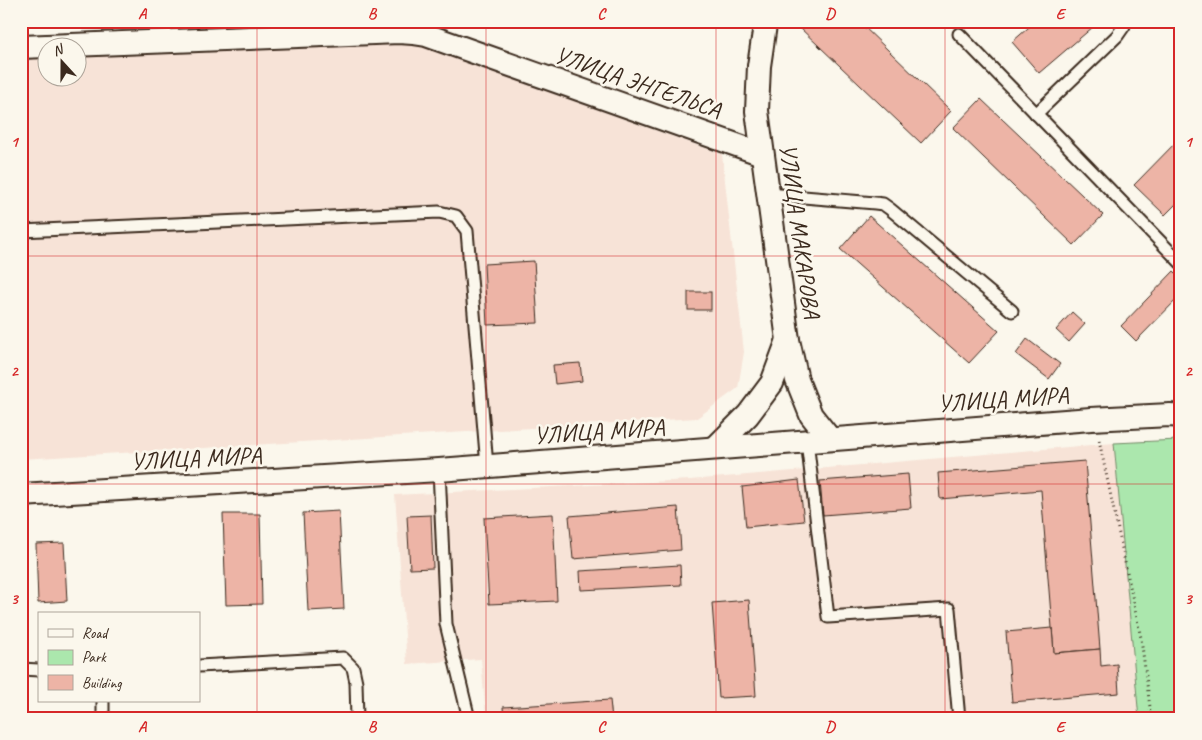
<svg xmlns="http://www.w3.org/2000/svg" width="1202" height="740" font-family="Caveat,sans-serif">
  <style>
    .built { fill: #f7e3d7 }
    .green { fill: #abe7ad; stroke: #738866 }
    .building { fill: #edb4a6; stroke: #3b2a1e }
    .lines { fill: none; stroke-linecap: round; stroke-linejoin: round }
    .lane-casing { stroke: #3b2a1e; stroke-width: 15 }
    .street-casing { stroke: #3b2a1e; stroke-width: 26 }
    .path { stroke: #3b2a1e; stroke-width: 3; stroke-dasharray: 1 4; stroke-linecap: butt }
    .lane { stroke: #fbf7ec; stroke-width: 11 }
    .street { stroke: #fbf7ec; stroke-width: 22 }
    .grid { fill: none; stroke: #d62828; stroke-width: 1; stroke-opacity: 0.55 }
    .labels { text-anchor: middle; stroke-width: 5; stroke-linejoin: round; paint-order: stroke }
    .street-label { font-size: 24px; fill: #3b2a1e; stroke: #fbf7ec }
    .neatline { fill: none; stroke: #d62828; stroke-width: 2 }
    .grid-label { font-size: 16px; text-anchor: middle; font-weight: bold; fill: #d62828 }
  </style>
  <rect width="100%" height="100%" fill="#fbf7ec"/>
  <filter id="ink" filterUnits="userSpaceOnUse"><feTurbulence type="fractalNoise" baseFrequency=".02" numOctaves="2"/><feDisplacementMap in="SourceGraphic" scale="10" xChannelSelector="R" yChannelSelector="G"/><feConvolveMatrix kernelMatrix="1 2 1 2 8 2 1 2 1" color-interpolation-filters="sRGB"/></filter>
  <g filter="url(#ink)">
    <g class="built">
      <path d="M413 43 722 154 744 352 738 388 697 418 21 459V58L47 57 48 78H78V56Z"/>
      <path d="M1114 443 1139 719H486L481 659 407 664 395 495 690 480Z"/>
    </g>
    <path class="green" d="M1178 440 1181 441V719H1139L1114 443Z"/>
    <g class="building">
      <path d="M805 21H858L951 111 921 143 799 27Z"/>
      <path d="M920 21H934L926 28Z"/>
      <path d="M1036 21H1100L1039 73 1012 42Z"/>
      <path d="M981 99 1103 215 1074 245 953 128Z"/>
      <path d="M1181 137V199L1165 215 1134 185Z"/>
      <path d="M869 216 999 331 969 363 840 249Z"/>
      <path d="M534 261 538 323 487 325 484 264Z"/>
      <path d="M1174 271 1181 278V295L1136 341 1121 326Z"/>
      <rect x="688" y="292" width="23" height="18"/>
      <path d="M1072 312 1085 324 1069 342 1056 330Z"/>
      <path d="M1027 339 1060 364 1049 379 1016 354Z"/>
      <path d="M580 363 582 381 555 384 553 365Z"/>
      <path d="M1085 461 1100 649 1054 653 1041 490 940 499 938 473Z"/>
      <path d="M908 474 911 508 823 515 820 481Z"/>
      <path d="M799 480 804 521 746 527 742 487Z"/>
      <path d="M678 507 681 550 573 559 569 516Z"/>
      <path d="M339 511 344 609 308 611 303 513Z"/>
      <path d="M223 514H260L262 604 226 605Z"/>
      <path d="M553 514 557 601 489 604 484 518Z"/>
      <path d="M431 515 433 568 410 569 407 516Z"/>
      <path d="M64 543 67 601 38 603 36 544Z"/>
      <path d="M680 565 681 585 581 590 580 571Z"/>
      <path d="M749 600 756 696 719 698 712 603Z"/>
      <path d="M1052 628 1054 653 1100 649 1101 666 1117 664 1119 693 1012 702 1006 632Z"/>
      <path d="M610 700 612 719H504L503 707Z"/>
    </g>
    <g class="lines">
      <g class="lane-casing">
        <g id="lane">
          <path d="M959 34 1181 263"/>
          <path d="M1036 114 1117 36 1124 26V21"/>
          <path d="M768 194 875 203 883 204 890 209 1012 311"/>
          <path d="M21 231 439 212 456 216 467 231 487 466"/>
          <path d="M807 441 828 617 949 609 959 719"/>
          <path d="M439 470 446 624 469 719"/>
          <path d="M199 666 343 658 353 668 356 682 357 719"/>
          <path d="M21 669 39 670"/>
          <path d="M103 719V701"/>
        </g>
      </g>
      <g class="street-casing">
        <g id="street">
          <path d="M767 21 765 25 759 66 757 111 788 340 797 380 811 415 830 439"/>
          <path d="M21 47 399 32 413 33 426 35 762 154"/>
          <path d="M715 448 748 415 772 383 788 340"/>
          <path d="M21 495 439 470 1091 419 1170 415 1181 416"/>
        </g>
      </g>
      <path class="path" d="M1099 440 1141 638 1151 715 1148 719"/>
      <use href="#lane" class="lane"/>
      <use href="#street" class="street"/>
    </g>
  </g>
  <path class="grid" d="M257 21V719M486 21V719M716 21V719M945 21V719M21 256H1181M21 484H1181"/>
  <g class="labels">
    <g class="street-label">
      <text transform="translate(638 82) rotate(19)" y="8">УЛИЦА ЭНГЕЛЬСА</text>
      <text transform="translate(800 231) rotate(82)" y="8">УЛИЦА МАКАРОВА</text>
      <text transform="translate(1003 399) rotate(-4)" y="8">УЛИЦА МИРА</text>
      <text transform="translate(599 431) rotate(-4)" y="8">УЛИЦА МИРА</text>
      <text transform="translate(196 458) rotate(-3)" y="8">УЛИЦА МИРА</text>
    </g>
  </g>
  <rect width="1202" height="740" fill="none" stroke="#fbf7ec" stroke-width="55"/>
  <rect x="38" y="612" width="162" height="90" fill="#fbf7ec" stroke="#aea59a"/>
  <rect x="48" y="629" width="25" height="8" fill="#fbf7ec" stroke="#aea59a"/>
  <text x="82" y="638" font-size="15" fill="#3b2a1e">Road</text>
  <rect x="48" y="650" width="25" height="15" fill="#abe7ad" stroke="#aea59a"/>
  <text x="82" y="662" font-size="15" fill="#3b2a1e">Park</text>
  <rect x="48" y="675" width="25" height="15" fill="#edb4a6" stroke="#aea59a"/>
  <text x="82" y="688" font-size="15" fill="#3b2a1e">Building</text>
  <g transform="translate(62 62) rotate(339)"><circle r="24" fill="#fbf7ec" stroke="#aea59a"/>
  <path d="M0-4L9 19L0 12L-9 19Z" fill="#3b2a1e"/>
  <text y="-8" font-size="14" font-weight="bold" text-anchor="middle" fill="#3b2a1e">N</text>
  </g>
  <rect x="28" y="28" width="1146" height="684" class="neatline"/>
  <g class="grid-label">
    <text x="142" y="19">A</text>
    <text x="372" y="19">B</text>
    <text x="601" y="19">C</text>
    <text x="830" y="19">D</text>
    <text x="1060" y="19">E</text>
    <text x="14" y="147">1</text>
    <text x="1188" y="147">1</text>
    <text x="14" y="376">2</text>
    <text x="1188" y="376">2</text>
    <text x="14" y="604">3</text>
    <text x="1188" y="604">3</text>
    <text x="142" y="732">A</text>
    <text x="372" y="732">B</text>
    <text x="601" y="732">C</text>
    <text x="830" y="732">D</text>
    <text x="1060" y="732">E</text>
  </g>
</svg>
